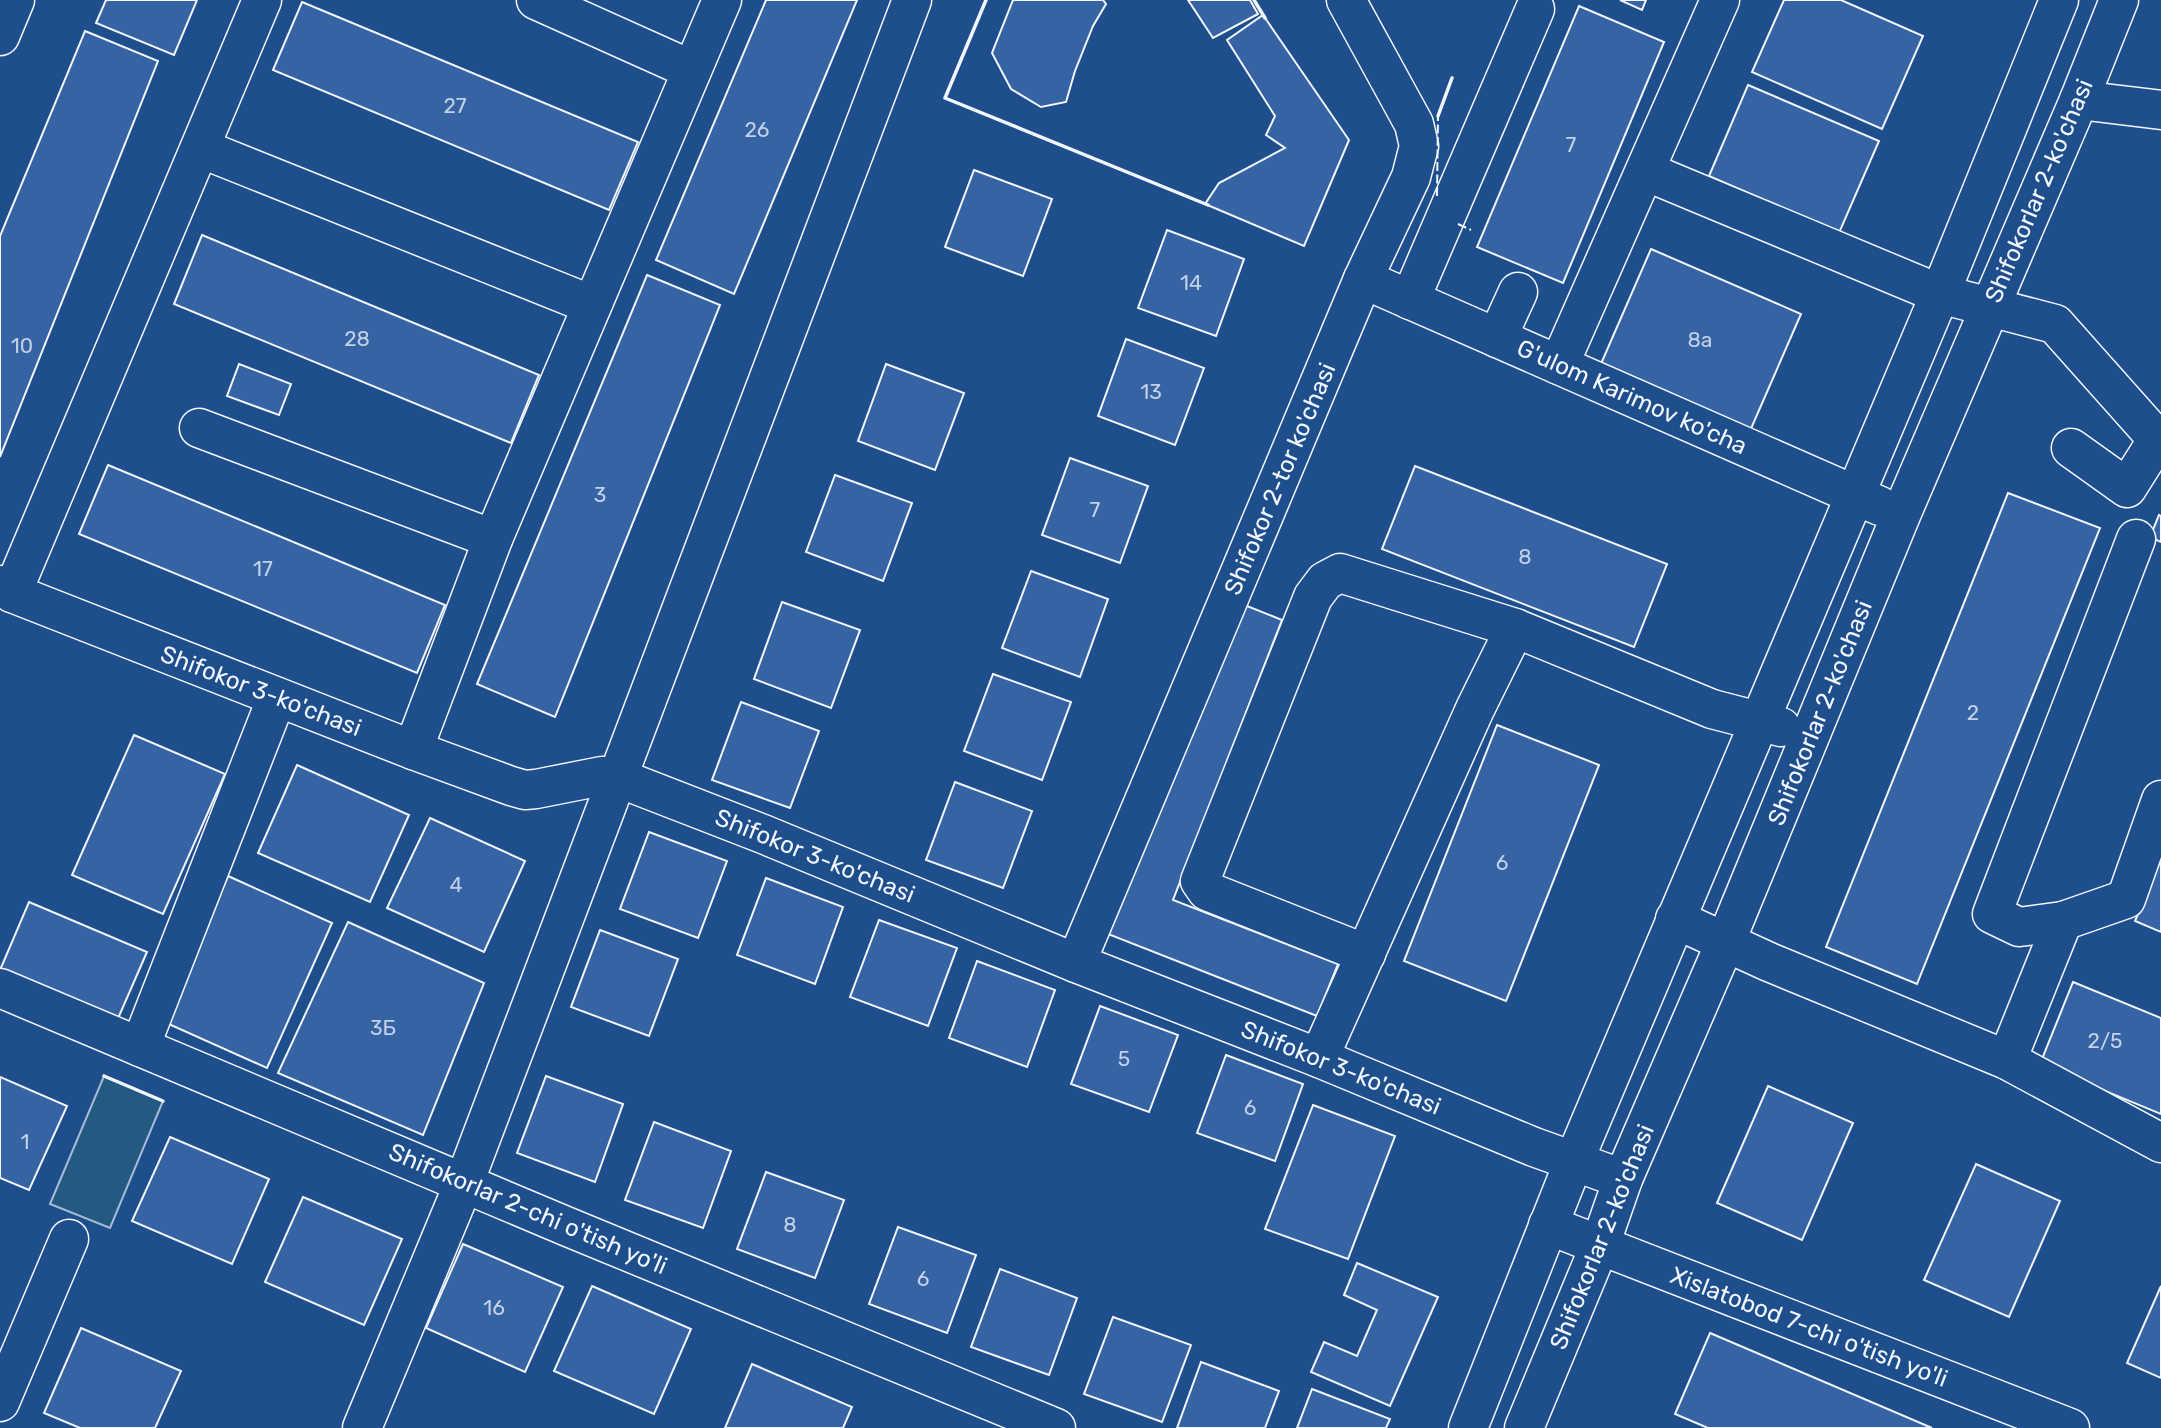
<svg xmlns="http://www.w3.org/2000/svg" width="2161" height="1428" font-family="Rubik,sans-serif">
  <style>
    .green { fill: #245a82; stroke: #a8bbd7; stroke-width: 2 }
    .building { fill: #3563a3; stroke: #f2f6ff; stroke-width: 2 }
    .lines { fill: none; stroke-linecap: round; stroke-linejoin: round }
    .minor-casing { stroke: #f2f6ff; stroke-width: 41 }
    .minor { stroke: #1f4e8c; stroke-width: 38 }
    .fence { stroke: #f2f6ff; stroke-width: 2; stroke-dasharray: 9 3.5; stroke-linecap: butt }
    .wall { stroke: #f2f6ff; stroke-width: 3.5 }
    .labels { text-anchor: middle; stroke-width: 5; stroke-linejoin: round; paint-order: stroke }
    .number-label { font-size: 21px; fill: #c3d1e8 }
    .street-label { font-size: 24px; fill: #f2f6ff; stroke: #1f4e8c }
  </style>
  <rect width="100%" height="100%" fill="#1f4e8c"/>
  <path class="green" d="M104 1076 163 1101 110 1228 50 1204Z"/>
  <g class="building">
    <path d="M106 0H197L174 55 96 23Z"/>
    <path d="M766 0H857L734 294 656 260Z"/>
    <path d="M1013 0H1103L1106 4 1093 26 1075 71 1066 102 1041 107 1011 89 992 53Z"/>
    <path d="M1188 0H1250L1258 14 1213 38Z"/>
    <path d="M1620 0H1646L1642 10Z"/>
    <path d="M1784 0H1841L1923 36 1882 129 1752 72Z"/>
    <path d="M302 2 638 142 609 210 273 70Z"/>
    <path d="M1579 6 1664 42 1563 283 1477 247Z"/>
    <path d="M1263 15 1349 140 1304 246 1205 204 1219 183 1285 148 1266 135 1275 116 1227 40Z"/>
    <path d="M85 31 158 61 0 457V236Z"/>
    <path d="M1748 85 1879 141 1839 233 1709 176Z"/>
    <path d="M974 170 1052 199 1023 276 945 247Z"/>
    <path d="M1167 230 1244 259 1216 336 1138 308Z"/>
    <path d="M202 235 539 375 511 443 174 304Z"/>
    <path d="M1651 249 1801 314 1750 431 1600 366Z"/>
    <path d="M647 275 720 305 555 717 477 684Z"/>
    <path d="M1126 339 1204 368 1175 445 1098 416Z"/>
    <path d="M239 364 291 384 279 415 227 396Z"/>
    <path d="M886 364 964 393 935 470 858 441Z"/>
    <path d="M1070 458 1148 486 1120 563 1042 535Z"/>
    <path d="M108 465 445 605 417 673 79 534Z"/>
    <path d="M1415 466 1667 564 1634 647 1382 549Z"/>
    <path d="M835 475 912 503 883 581 806 552Z"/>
    <path d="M2008 493 2100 528 1917 984 1826 947Z"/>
    <path d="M2159 515 2161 516V542L2150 537Z"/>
    <path d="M1031 571 1108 599 1080 677 1002 648Z"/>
    <path d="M782 602 860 630 831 708 754 679Z"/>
    <path d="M1237 602 1282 620 1173 900 1338 964 1317 1016 1108 934Z"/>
    <path d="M993 674 1071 702 1042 780 964 751Z"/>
    <path d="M741 702 819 731 790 808 712 780Z"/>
    <path d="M1497 725 1599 765 1506 1001 1404 961Z"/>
    <path d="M134 735 225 774 163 914 72 875Z"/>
    <path d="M297 765 409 815 370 902 258 853Z"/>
    <path d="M955 782 1032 811 1003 888 926 860Z"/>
    <path d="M430 818 525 861 484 952 387 908Z"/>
    <path d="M649 832 727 861 698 938 620 909Z"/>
    <path d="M2161 859V932L2135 921Z"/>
    <path d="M228 876 332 923 267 1068 162 1021Z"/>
    <path d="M766 878 843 907 815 984 737 955Z"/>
    <path d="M29 902 147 952 116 1023 0 970Z"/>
    <path d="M879 920 957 948 928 1026 850 997Z"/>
    <path d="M348 922 484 983 423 1135 278 1073Z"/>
    <path d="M600 930 678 959 649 1036 571 1007Z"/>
    <path d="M977 961 1055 990 1027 1067 949 1038Z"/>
    <path d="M2073 982 2161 1018V1114L2040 1064Z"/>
    <path d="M1100 1006 1178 1035 1149 1112 1071 1084Z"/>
    <path d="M1226 1055 1303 1084 1275 1161 1197 1133Z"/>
    <path d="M546 1076 623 1104 595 1182 517 1153Z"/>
    <path d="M0 1077 67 1106 29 1190 0 1178Z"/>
    <path d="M1768 1086 1853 1123 1802 1240 1717 1203Z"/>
    <path d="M1313 1105 1395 1136 1348 1259 1265 1229Z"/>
    <path d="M654 1122 731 1151 703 1228 625 1200Z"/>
    <path d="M170 1137 269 1179 232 1264 132 1221Z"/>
    <path d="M1976 1164 2060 1201 2009 1317 1924 1280Z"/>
    <path d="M766 1172 844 1200 815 1278 737 1249Z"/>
    <path d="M303 1197 402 1239 364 1325 265 1282Z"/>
    <path d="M898 1227 976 1255 947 1333 869 1304Z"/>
    <path d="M463 1244 563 1287 525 1372 426 1328Z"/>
    <path d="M1357 1263 1438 1297 1390 1406 1311 1372 1324 1342 1357 1356 1377 1310 1344 1295Z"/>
    <path d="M1000 1269 1077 1298 1049 1375 971 1347Z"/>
    <path d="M592 1286 691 1329 654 1414 554 1371Z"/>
    <path d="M2161 1286V1378L2127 1363Z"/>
    <path d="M1113 1317 1191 1345 1162 1422 1084 1394Z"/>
    <path d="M81 1328 181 1371 155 1428H80L44 1413Z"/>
    <path d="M1710 1333 1932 1428H1708L1675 1414Z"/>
    <path d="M1201 1362 1279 1391 1265 1428H1177Z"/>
    <path d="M752 1364 852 1407 843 1428H725Z"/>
    <path d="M1312 1389 1390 1419 1386 1428H1297Z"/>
  </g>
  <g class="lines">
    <g class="minor-casing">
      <g id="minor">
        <path d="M536 0 692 70"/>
        <path d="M0 36 15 0"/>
        <path d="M2079 100 2161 110"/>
        <path d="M200 148 592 305"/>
        <path d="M1645 171 1940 294 2055 324 2161 443"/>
        <path d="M1363 279 1880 506"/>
        <path d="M1410 300 1535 9"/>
        <path d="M1497 338 1518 292"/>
        <path d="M1559 365 1720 0"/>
        <path d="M199 428 493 539"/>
        <path d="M2071 448 2127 488 2158 439"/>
        <path d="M0 585 12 593 413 750 511 786 525 790 536 789 602 776 616 777 763 834 1076 963 1319 1058 1534 1147 1623 1179"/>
        <path d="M12 593 262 0"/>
        <path d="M413 750 493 539 722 0"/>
        <path d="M1675 919 1769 962 2007 1060 2161 1143"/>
        <path d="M2063 921 2019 927 1992 914 2136 539"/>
        <path d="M1366 954 1207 891 1200 881 1313 597 1325 581 1340 573 1515 628 1712 709 1781 727"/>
        <path d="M1076 963 1363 279 1411 177 1419 146 1414 124 1346 0"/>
        <path d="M0 988 568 1227 1056 1428"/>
        <path d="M140 1047 277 697"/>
        <path d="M1319 1058 1475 709 1515 628"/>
        <path d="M2007 1060 2063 921 2126 899 2161 800"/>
        <path d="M1548 1225 2070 1428"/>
        <path d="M0 1402 69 1239"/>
        <path d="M362 1428 464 1183 912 0"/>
        <path d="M1468 1428 1574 1161 1940 294 2059 0"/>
        <path d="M1524 1428 1600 1245 1623 1179 1725 943 1901 515 2079 100 2119 0"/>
      </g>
    </g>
    <use href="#minor" class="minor"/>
    <g class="fence">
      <path d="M1437 196 1438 116"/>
      <path d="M1458 224 1471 230"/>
    </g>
    <g class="wall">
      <path d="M986 0 945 98 1208 205"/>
      <path d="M1254 0 1265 18"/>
      <path d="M1438 116 1452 78"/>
      <path d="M104 1076 163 1101"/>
    </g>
  </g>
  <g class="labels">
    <g class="number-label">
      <text x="455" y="113">27</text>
      <text x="757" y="137">26</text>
      <text x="1571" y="152">7</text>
      <text x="1191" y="290">14</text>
      <text x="357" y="346">28</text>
      <text x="1700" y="347">8a</text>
      <text x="22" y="353">10</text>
      <text x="1151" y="399">13</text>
      <text x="600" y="502">3</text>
      <text x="1095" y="517">7</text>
      <text x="1525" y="564">8</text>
      <text x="263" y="576">17</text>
      <text x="1973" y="720">2</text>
      <text x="1502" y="870">6</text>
      <text x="456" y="892">4</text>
      <text x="383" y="1035">3Б</text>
      <text x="2105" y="1048">2/5</text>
      <text x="1124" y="1066">5</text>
      <text x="1250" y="1115">6</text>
      <text x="25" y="1149">1</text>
      <text x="790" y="1232">8</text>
      <text x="923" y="1286">6</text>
      <text x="494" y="1315">16</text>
    </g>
    <g class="street-label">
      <text transform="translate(2039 191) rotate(-67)" y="8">Shifokorlar 2-ko'chasi</text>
      <text transform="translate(1632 397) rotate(24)" y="8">G'ulom Karimov ko'cha</text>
      <text transform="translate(1280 479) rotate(-67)" y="8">Shifokor 2-tor ko'chasi</text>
      <text transform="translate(261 691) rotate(21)" y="8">Shifokor 3-ko'chasi</text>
      <text transform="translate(1820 713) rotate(-68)" y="8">Shifokorlar 2-ko'chasi</text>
      <text transform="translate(815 856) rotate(22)" y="8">Shifokor 3-ko'chasi</text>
      <text transform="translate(1341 1068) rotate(22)" y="8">Shifokor 3-ko'chasi</text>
      <text transform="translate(528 1209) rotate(23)" y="8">Shifokorlar 2-chi o'tish yo'li</text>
      <text transform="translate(1602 1237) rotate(-68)" y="8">Shifokorlar 2-ko'chasi</text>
      <text transform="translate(1809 1327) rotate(21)" y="8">Xislatobod 7-chi o'tish yo'li</text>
    </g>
  </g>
</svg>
